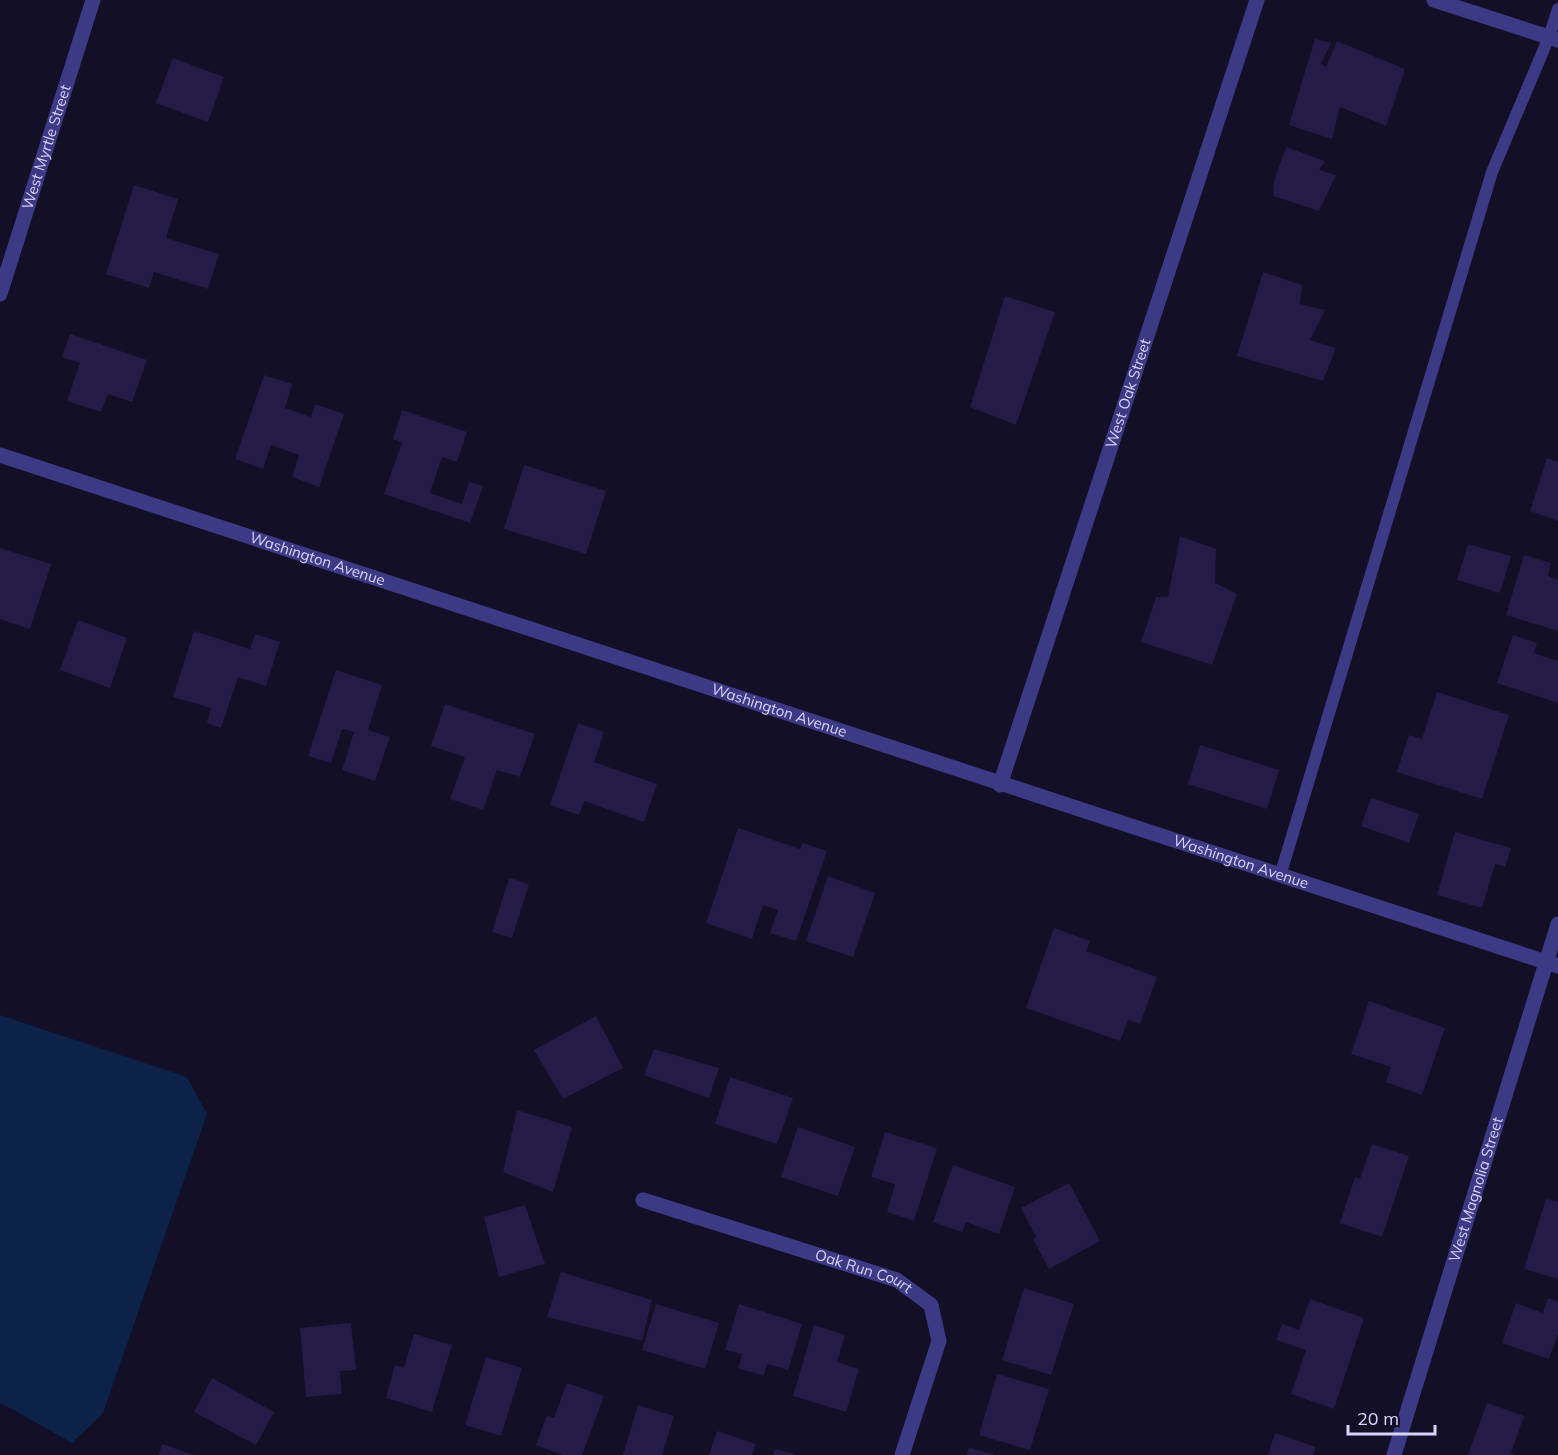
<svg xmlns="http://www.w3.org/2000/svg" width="1558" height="1455" font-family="Mulish,sans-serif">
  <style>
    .water { fill: #0c2248 }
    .building { fill: #241b47 }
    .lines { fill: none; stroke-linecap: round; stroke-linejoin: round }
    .service { stroke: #3d3a85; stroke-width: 12 }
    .minor { stroke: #3d3a85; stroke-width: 15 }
    .labels { text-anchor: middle; stroke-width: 5; stroke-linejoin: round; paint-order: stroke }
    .street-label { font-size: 15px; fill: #d9d4ff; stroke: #130f26 }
  </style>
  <rect width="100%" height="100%" fill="#130f26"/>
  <path class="water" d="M0 1015 187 1077 207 1114 103 1413 72 1443 10 1408 0 1404Z"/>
  <g class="building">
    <path d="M1315 39 1331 43 1321 64 1326 67 1337 41 1405 69 1386 126 1340 107 1332 139 1289 125Z"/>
    <path d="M173 58 224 77 208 122 156 103Z"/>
    <path d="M1286 147 1325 161 1319 170 1336 175 1319 211 1273 196 1274 181Z"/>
    <path d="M134 185 178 199 166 238 219 254 208 289 154 272 149 288 106 274Z"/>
    <path d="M1263 272 1302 285 1300 304 1325 310 1310 340 1336 348 1323 381 1237 356Z"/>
    <path d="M1005 296 1055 312 1016 425 970 407Z"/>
    <path d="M70 334 147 360 132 402 108 394 101 412 67 401 80 363 62 357Z"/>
    <path d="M264 375 292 384 285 408 311 417 315 404 344 414 319 487 292 477 299 455 271 445 263 469 235 459Z"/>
    <path d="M402 410 467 432 457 462 442 457 430 493 462 504 469 482 483 486 470 523 384 494 402 442 393 439Z"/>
    <path d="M1547 458 1558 462V521L1530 511Z"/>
    <path d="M524 465 606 491 586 554 504 529Z"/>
    <path d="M1180 536 1216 549 1215 583 1237 594 1212 665 1141 642 1156 597H1168Z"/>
    <path d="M1468 544 1511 556 1500 593 1457 580Z"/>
    <path d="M0 548 51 564 30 629 0 619Z"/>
    <path d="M1524 555 1551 563 1548 576 1558 580V631L1506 615Z"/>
    <path d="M78 620 127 638 110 688 60 670Z"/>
    <path d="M194 631 250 649 255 634 280 642 266 686 238 677 221 728 207 723 211 708 173 697Z"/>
    <path d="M1513 635 1537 643 1534 653 1558 661V703L1497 683Z"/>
    <path d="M336 670 382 685 368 730 390 737 375 781 342 770 354 732 342 729 331 763 308 756Z"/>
    <path d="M1437 692 1509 715 1482 799 1397 772 1409 735 1422 739Z"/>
    <path d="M445 704 535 734 520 777 497 770 483 810 450 799 465 757 431 746Z"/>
    <path d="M578 723 604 732 594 762 657 784 644 822 584 801 579 815 550 805Z"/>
    <path d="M1200 745 1279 770 1267 809 1188 784Z"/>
    <path d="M1371 798 1419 814 1409 843 1361 826Z"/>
    <path d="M738 828 800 849 802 843 827 851 796 941 770 933 778 910 763 905 752 939 706 923Z"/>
    <path d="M1455 832 1511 848 1505 867 1495 864 1482 908 1437 895Z"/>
    <path d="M828 876 875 893 853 957 806 941Z"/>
    <path d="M509 878 529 884 512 938 492 932Z"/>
    <path d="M1054 928 1090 941 1086 951 1157 977 1140 1024 1128 1020 1120 1041 1026 1008Z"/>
    <path d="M1369 1001 1445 1028 1422 1095 1386 1082 1391 1067 1351 1054Z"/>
    <path d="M596 1016 623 1068 563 1099 534 1050Z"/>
    <path d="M654 1049 719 1068 709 1098 644 1075Z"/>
    <path d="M730 1077 793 1098 777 1144 715 1124Z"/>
    <path d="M517 1110 572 1127 553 1192 503 1172Z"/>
    <path d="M798 1127 855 1147 838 1196 781 1177Z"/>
    <path d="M885 1132 937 1148 914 1221 887 1212 895 1184 871 1177Z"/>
    <path d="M1372 1144 1409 1156 1382 1237 1340 1223 1355 1177 1360 1179Z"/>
    <path d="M953 1165 1015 1187 999 1234 966 1222 962 1232 933 1222Z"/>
    <path d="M1069 1183 1100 1241 1049 1269 1033 1239 1036 1237 1021 1208Z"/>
    <path d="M1546 1199 1558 1202V1279L1524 1269Z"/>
    <path d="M525 1205 545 1264 499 1277 484 1217Z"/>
    <path d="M561 1272 652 1300 642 1341 547 1317Z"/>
    <path d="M1024 1288 1074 1304 1051 1375 1002 1360Z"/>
    <path d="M1548 1298 1558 1302V1334L1549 1359 1502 1343 1516 1303 1543 1313Z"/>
    <path d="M1310 1299 1364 1318 1334 1409 1291 1394 1306 1350 1276 1340 1282 1324 1299 1330Z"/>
    <path d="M656 1304 719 1323 705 1369 642 1350Z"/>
    <path d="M739 1304 802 1324 788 1370 767 1364 764 1376 738 1368 742 1354 725 1350Z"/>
    <path d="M351 1323 356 1370 340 1371 342 1394 306 1397 300 1328Z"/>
    <path d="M814 1325 845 1335 837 1362 859 1369 846 1412 793 1396Z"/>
    <path d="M414 1334 452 1345 432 1412 386 1398 395 1365 404 1368Z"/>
    <path d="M486 1357 522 1368 501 1436 465 1425Z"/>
    <path d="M997 1374 1049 1389 1030 1450 979 1435Z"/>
    <path d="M212 1378 274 1412 256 1445 194 1412Z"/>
    <path d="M567 1383 604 1396 582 1455H562L536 1445 547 1415 554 1418Z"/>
    <path d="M1487 1403 1524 1416 1511 1453 1515 1455H1468Z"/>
    <path d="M638 1405 674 1416 662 1455H623Z"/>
    <path d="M717 1431 756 1444 752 1455H709Z"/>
    <path d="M1275 1433 1316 1447 1313 1455H1268Z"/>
    <path d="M162 1444 194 1455H159Z"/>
    <path d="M969 1448 993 1454V1455H967Z"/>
    <path d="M775 1449 795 1454V1455H773Z"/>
  </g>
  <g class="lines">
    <path class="service" d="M1280 876 1492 172 1549 37 1558 9"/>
    <g class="minor">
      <path d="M1434 0 1558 40"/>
      <path id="s1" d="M0 294 93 0"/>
      <path id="s2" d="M0 455 1558 966"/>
      <path id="s3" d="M1000 785 1257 0"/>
      <path id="s4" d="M643 1200 897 1280 931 1305 939 1341 902 1455"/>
      <path id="s5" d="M1394 1455 1558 924"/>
    </g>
  </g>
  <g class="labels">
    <g class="street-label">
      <text dy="5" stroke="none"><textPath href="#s1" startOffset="154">West Myrtle Street</textPath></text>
      <text dy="5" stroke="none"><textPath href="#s3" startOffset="412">West Oak Street</textPath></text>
      <text dy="5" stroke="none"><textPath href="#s2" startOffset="334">Washington Avenue</textPath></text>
      <text dy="5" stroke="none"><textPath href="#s2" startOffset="820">Washington Avenue</textPath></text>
      <text dy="5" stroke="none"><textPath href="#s2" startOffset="1306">Washington Avenue</textPath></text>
      <text dy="5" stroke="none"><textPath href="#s5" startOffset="278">West Magnolia Street</textPath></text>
      <text dy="5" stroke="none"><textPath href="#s4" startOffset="232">Oak Run Court</textPath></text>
    </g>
  </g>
  <path d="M1348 1425v9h87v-9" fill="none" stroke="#d9d4ff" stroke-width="3"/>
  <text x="1357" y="1425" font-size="18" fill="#d9d4ff" stroke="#130f26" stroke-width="4.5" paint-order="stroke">20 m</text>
</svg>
